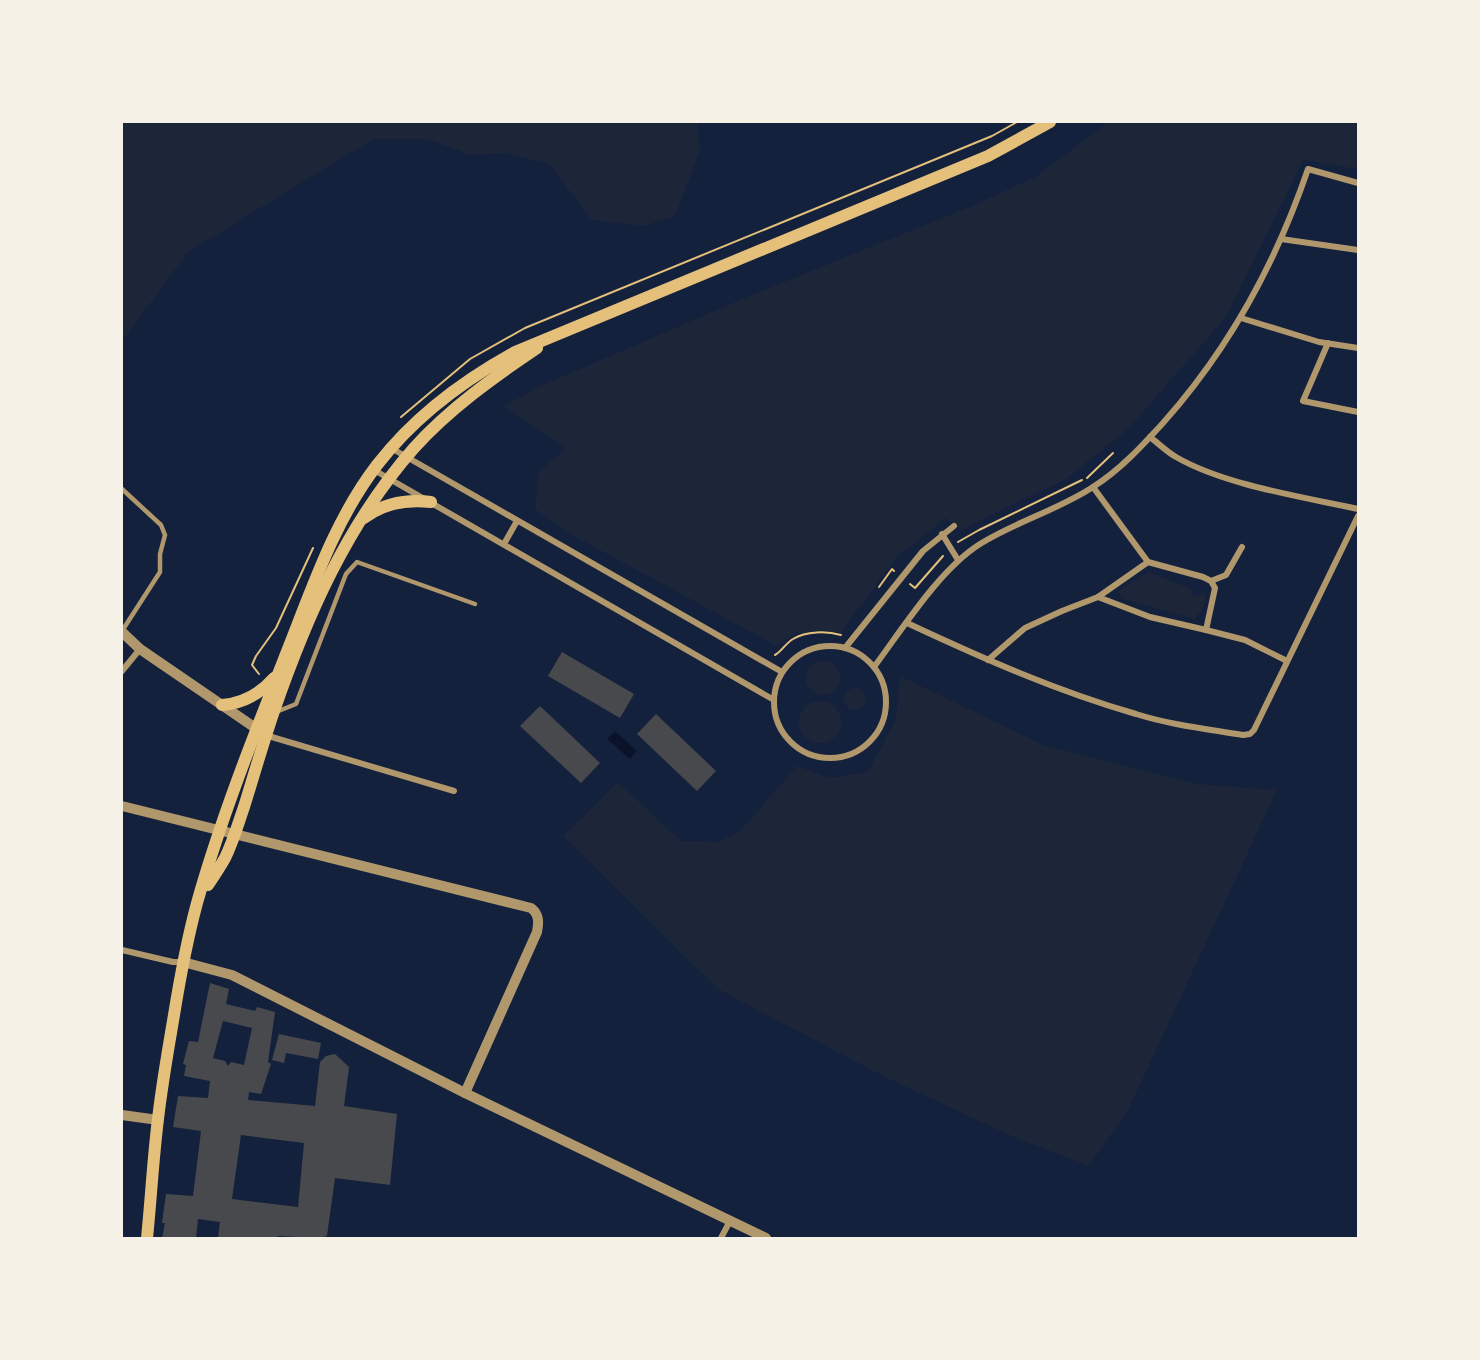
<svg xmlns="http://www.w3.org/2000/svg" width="1480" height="1360" font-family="Roboto,sans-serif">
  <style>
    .green { fill: #1d2539 }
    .water { fill: #0b132b }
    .building { fill: #48494c; fill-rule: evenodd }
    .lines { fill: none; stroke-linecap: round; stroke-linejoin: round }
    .path { stroke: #e5c07b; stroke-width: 2 }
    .service { stroke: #b1986c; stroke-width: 4.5 }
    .minor { stroke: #b1986c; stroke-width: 6 }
    .tertiary { stroke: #b1986c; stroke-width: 10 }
    .secondary { stroke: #e5c07b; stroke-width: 12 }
  </style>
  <rect width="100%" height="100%" fill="#14213d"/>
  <g class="green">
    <path d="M122 122H697L700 150 675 216 644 226 592 220 549 164 505 153 470 155 428 139H373L188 252 126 336 122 338Z"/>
    <path d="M1108 122H1358V169L1303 160 1226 317 1128 429 1066 479 960 530 946 518 896 558 841 632 797 633 777 646 576 537 535 509 539 472 566 448 504 406 543 385 747 297 977 204 1037 176Z"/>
    <path d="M1148 572 1189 588 1194 597 1205 592C1206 604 1203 611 1194 619L1122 599 1118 591Z"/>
    <circle cx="823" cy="678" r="17"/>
    <path d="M900 676 1043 745 1197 784 1277 790 1129 1108 1089 1166 1014 1137 887 1078 718 989 563 836 618 782 681 841 719 842 740 831 797 766 829 778 868 772 896 719Z"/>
    <circle cx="855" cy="699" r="11"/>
    <circle cx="820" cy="722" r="21"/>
  </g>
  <path class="water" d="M615 731 637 751 630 759 607 739Z"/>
  <g class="building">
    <path d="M562 652 634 694 620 718 548 676Z"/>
    <path d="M540 706 600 763 581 783 520 726Z"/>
    <path d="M656 714 716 771 697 791 637 734Z"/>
    <path d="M210 983 229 989 226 1004 255 1011 257 1007 275 1012 268 1062 271 1064 261 1094 249 1092 248 1100 315 1106 320 1062 326 1056 335 1054 349 1067 344 1106 397 1114 390 1185 335 1178 327 1236 318 1238 278 1236V1238H218L220 1222 198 1219 196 1238H162L165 1223H162L166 1194 193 1196 201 1131 173 1127 178 1096 208 1098 210 1081 184 1076 186 1065 183 1064 189 1041 198 1042ZM223 1021 252 1028 244 1065 231 1062 228 1066 225 1061 213 1058ZM241 1135 304 1143 298 1207 232 1199Z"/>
    <path d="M279 1034 321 1043 318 1059 286 1053 284 1063 272 1060Z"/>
  </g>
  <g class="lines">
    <g class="path">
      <path d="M401 417 470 359 525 328 992 136 1017 122"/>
      <path d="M1087 478 1113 453"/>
      <path d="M958 542 979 530 1082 480"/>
      <path d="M910 584 915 588 943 556"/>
      <path d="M879 587 892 569 894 571"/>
      <path d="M775 655C781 652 786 643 793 639 806 631 827 631 841 635"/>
      <path d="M259 674 252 665 256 656 276 628 313 548"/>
    </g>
    <g class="service">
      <path d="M122 489 161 525 165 535 160 554V572L122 631"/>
      <path d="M276 712 296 704 346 574 357 562 475 604"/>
    </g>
    <g class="minor">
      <path d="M1281 239 1358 250"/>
      <path d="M1241 318 1319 342 1358 348"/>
      <path d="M1328 343 1303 401 1358 412"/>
      <path d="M1150 437C1158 443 1167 452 1176 457 1224 485 1303 497 1358 509"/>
      <path d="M391 448 782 672"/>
      <path d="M374 470 774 700"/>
      <path d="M1093 487 1148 562 1203 577 1211 581 1215 588 1206 630 1245 640 1287 661"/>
      <path d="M942 534 958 560"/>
      <path d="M504 544 517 521"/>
      <path d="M1211 581 1226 575 1242 547"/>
      <path d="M1098 597 1150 617 1206 630"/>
      <path d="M907 623C982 658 1056 691 1136 714 1171 725 1207 729 1243 735L1250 734 1254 730 1358 516"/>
      <circle cx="830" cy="702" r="56"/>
      <path d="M845 648 923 551 954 526"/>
      <path d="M988 660 1025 628 1062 611 1098 597 1148 562"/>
      <path d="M874 667C903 628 940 569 980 544 1015 522 1058 510 1093 487 1120 470 1142 446 1163 423 1229 349 1276 263 1308 169L1358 183"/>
      <path d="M122 671 140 649"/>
      <path d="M265 735 454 791"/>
      <path d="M122 950 173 962H183"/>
      <path d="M721 1238 730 1221"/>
    </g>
    <g class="tertiary">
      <path d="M122 632 140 649 257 729"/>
      <path d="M122 806 531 908C539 914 539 922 537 932L465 1093"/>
      <path d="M183 962 232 975 465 1093 766 1238"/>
      <path d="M122 1115 158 1120"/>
    </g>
    <g class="secondary">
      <path d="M364 518C384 503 406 499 431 502"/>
      <path d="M222 705C244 703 260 694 274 678"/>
      <path d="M208 885C214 876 220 867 225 858 233 842 238 824 244 807 254 775 263 743 274 711 307 616 347 524 414 448 449 409 494 377 537 348"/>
      <path d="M147 1238C151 1199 153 1159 158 1119 162 1084 168 1050 174 1015 180 978 187 940 197 903 221 818 254 735 286 654 312 589 334 521 377 465 414 417 462 381 515 352L988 156 1050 122"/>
    </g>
  </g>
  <rect width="1480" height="1360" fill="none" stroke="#f6f1e7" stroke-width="246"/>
</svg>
